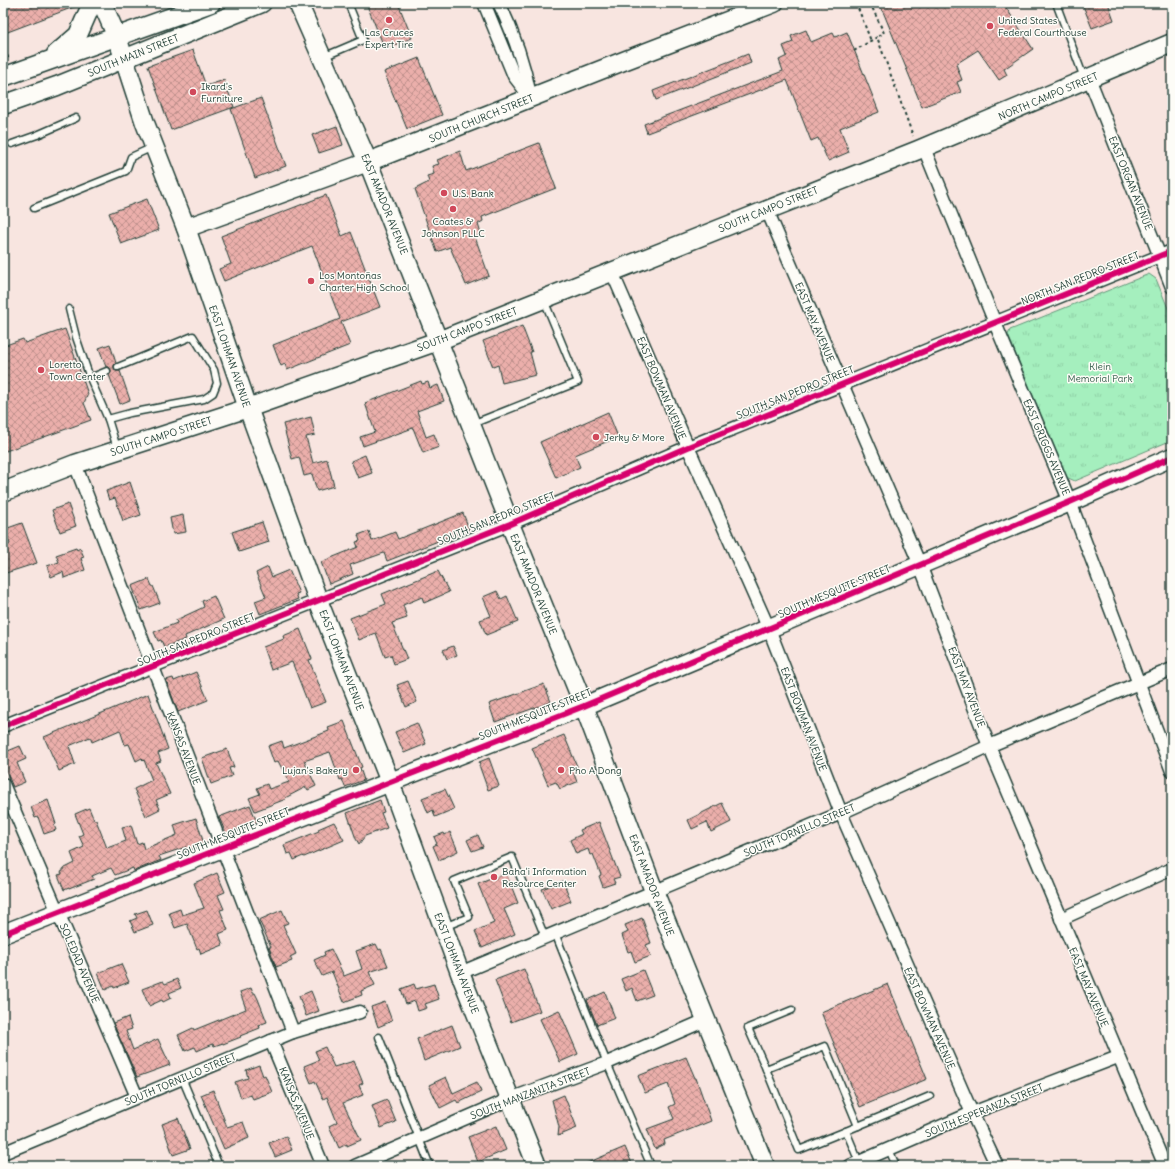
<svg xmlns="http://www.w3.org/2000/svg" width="1175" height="1169" font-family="Delius,sans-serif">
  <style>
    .park { fill: url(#park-tufts); stroke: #629679 }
    .building { fill: url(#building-cross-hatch); stroke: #1f3d34 }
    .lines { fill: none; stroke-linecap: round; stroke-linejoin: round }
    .lane-casing { stroke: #1f3d34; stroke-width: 9 }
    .street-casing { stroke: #1f3d34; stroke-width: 15 }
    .secondary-casing { stroke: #1f3d34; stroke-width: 21 }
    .path { stroke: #1f3d34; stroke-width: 2; stroke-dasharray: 3 3; stroke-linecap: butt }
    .lane { stroke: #fdfcf7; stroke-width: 6 }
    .street { stroke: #fdfcf7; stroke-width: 12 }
    .secondary { stroke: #fdfcf7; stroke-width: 18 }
    .cycleway-casing { stroke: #fdfcf7; stroke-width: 8 }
    .cycleway { stroke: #d6006c; stroke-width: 6 }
    .poi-dot { fill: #d1495b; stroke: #fdfcf7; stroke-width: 1.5 }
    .labels { text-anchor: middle; stroke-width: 3; stroke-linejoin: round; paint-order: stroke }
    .poi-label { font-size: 10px; fill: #1f3d34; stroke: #fdfcf7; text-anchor: start }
    .street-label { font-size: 10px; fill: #1f3d34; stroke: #fdfcf7 }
    .park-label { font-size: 10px; fill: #3a6150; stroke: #fdfcf7 }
  </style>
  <defs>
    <pattern id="park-tufts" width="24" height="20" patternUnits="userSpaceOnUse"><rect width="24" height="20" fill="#a5efbe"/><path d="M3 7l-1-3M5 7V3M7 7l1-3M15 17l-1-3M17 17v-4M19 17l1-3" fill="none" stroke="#8ecea4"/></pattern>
    <pattern id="building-cross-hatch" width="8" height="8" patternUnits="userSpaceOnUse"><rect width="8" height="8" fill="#ebafab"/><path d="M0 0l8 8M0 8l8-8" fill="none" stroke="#be908c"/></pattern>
  </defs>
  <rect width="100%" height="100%" fill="#f8e5e0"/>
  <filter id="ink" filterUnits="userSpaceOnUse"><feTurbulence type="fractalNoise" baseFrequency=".025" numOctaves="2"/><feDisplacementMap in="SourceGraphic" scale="8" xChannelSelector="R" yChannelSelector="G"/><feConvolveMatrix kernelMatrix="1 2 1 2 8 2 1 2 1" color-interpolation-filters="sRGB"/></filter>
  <g filter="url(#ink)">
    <path class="park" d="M1149 274 1156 279 1172 318V440L1075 481 1066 477 1008 335 1010 330Z"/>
    <g class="building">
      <path d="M3 3H79V5L5 33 3 27Z"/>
      <path d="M366 3H398L412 38 385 49Z"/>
      <path d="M878 3H1003L1033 49 1004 69 1007 75 999 80 978 50 956 64 962 80 957 82 961 92 922 107 884 14Z"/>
      <path d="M1082 3H1108L1114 20 1092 28Z"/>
      <path d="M806 30 811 42 833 33 835 37 847 32 879 112 840 128 849 152 828 161 818 138 811 141 787 80 647 133 644 124 783 71 779 60 787 56 783 46 793 42 791 36Z"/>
      <path d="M193 50 206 86 224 80 234 107 171 130 148 66Z"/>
      <path d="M748 54 751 63 656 100 653 91Z"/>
      <path d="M419 58 442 115 407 129 384 72Z"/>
      <path d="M261 98 286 166 255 178 231 109Z"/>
      <path d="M337 126 343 145 319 153 312 135Z"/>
      <path d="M539 143 556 188 482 217 483 221 478 224 481 234 475 237 489 276 466 285 450 247 437 252 415 189 429 182 427 176 434 174 432 166 439 164 437 160 460 151 466 171Z"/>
      <path d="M326 195 342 236 351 232 380 307 341 322 350 345 287 370 285 364 281 366 273 345 340 319 312 246 224 281 219 269 231 264 221 236Z"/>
      <path d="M147 199 159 230 121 244 109 213Z"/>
      <path d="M522 326 532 352H530L536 375 502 383 498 365 493 367 483 341Z"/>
      <path d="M65 329 88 394 84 403 91 420 3 452V346L23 339 25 343Z"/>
      <path d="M110 344 116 363 114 365V368L116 371H120L130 400 120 404 109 375 111 373V370L109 367H106L99 348Z"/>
      <path d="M421 381 422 384 428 382 430 388 438 385 444 401 417 411 426 437 434 434 439 447 423 453 413 428 363 446 360 437 375 432 365 403Z"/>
      <path d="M608 412 618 437 575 455 580 467 556 478 540 442Z"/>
      <path d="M311 417 315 435 306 437 313 463 327 459 334 486 317 491 312 474 304 476 299 457 292 459 283 424Z"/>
      <path d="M365 455 372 473 358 478 351 461Z"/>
      <path d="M130 482 141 515 123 521 115 498 109 500 106 491Z"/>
      <path d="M68 504 76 526 60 532 52 510Z"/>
      <path d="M463 513 469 529 387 561 384 553 350 565 353 574 329 584 321 562 358 547 356 542 360 541 358 535 369 531 372 541 395 532 398 539Z"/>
      <path d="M183 515 186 532 173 534 170 518Z"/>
      <path d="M262 522 269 542 239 552 232 532Z"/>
      <path d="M22 523 37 563 3 574V547L10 544 5 529Z"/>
      <path d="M76 548 77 550 80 548 84 557 81 558 85 570 64 578 63 572 51 577 47 566 59 562 56 555Z"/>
      <path d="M268 567 272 577 289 570 299 593 296 594 298 599 260 614 255 601 266 597 256 573Z"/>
      <path d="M438 571 449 592 424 603 422 597 403 605 407 618 392 623 407 659 394 664 391 655 385 657 376 633 359 640 350 618 386 604 382 594Z"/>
      <path d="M149 579 152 586H153L160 603 141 610 132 586Z"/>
      <path d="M497 591 501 599 507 596 518 622 486 635 480 620 491 616 483 597Z"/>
      <path d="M214 596 224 619 185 636 186 639 164 647 161 640 158 641 154 632 177 623 176 620 204 607 202 601Z"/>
      <path d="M300 629 312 659 309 660 326 702 310 708 292 662 271 670 263 647 284 639 283 636Z"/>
      <path d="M453 646 457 655 447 659 443 650Z"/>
      <path d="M196 672 208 700 178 712 166 680 173 678 174 681Z"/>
      <path d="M408 681 417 702 406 707 397 685Z"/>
      <path d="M544 684 551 702 495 722 489 704Z"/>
      <path d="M148 694 168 749 158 753 161 761 156 763 170 794 156 800 160 809 146 816 134 789 152 780 144 760 143 761 142 758 136 761 129 744 125 745 120 730 92 742 90 737 69 746 75 764 59 771 44 737Z"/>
      <path d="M344 721 362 767 360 768 364 780 345 787 342 779 340 780 330 752 304 761 316 786 308 790 306 787 285 798 286 799 255 811 249 798 260 794 257 788 267 784 269 789 289 782 278 761 274 763 268 746 282 741 284 748 329 731 328 727Z"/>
      <path d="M417 723 426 744 404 753 395 732Z"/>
      <path d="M564 735 579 771 574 774 577 782 560 789 556 782 548 785 532 748Z"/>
      <path d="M20 746 26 759 17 763 25 782 13 787 3 764V753Z"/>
      <path d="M227 749 234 767 229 768 232 776 211 784 202 758Z"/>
      <path d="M489 758 499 786 488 790 479 765 480 764 479 762Z"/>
      <path d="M445 789 454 809 435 817 433 810 428 813 422 798Z"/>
      <path d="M48 800 56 824 54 825 56 830 44 834 38 817 35 818 31 807Z"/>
      <path d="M380 800 384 812 381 813 387 828 365 836 359 844 356 839 347 813Z"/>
      <path d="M722 803 731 822 711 832 707 822 692 829 688 820Z"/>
      <path d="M250 805 257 822 226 834 219 817Z"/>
      <path d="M89 808 94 820H96L107 848 126 841 122 827 131 825 137 844 142 842 144 849 177 835 174 825 196 818 204 844 187 851 186 847 159 856 161 860 134 871 133 868 115 875 111 868 92 876 94 879 69 889V888L64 890 58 875 62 874 61 872 63 871V869L75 863 71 853 84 847 79 836 83 834 75 814Z"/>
      <path d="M334 822 344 840 304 857 303 856 294 860 291 853 287 854 284 845 319 831 318 829Z"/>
      <path d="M599 822 620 877 613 879 615 883 603 887 599 876 601 875 593 854 590 855 588 849 576 854 570 840 582 834 580 830Z"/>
      <path d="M450 832 458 851 439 860 433 846 437 844 434 837 444 833 445 835Z"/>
      <path d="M478 835 483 847 472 851 467 840Z"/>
      <path d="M217 873 225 892 218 895 224 909 220 910 228 930 219 934 223 945 201 954 199 948 197 949 187 924 175 928 169 913 180 909 182 915 204 908 194 883Z"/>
      <path d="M506 873 518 903 504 909 515 934 482 948 475 931 494 923 478 884Z"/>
      <path d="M563 881 571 901 551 909 542 889Z"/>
      <path d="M147 910 153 925 135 932 130 921 137 918 135 914Z"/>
      <path d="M282 910 288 923 283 925 296 954 290 957 292 961 276 967 269 947H271L259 920Z"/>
      <path d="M642 918 651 943 646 945 651 956 635 962 631 951 628 952 622 935 628 932 625 925Z"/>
      <path d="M376 944 379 950 381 949 388 966 369 972 375 985 361 991 362 995 344 1002 332 972 322 976 314 960 325 955 324 952 331 949 344 976 362 969 356 951Z"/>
      <path d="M121 964 129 982 114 988 113 986 105 990 98 973Z"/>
      <path d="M524 969 540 1011 511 1022 495 980Z"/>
      <path d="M643 970 653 995 637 1001 632 988 626 991 621 979Z"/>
      <path d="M177 979 181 988 169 993 171 998 163 1002 162 1000 149 1006 142 989 163 981 165 984Z"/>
      <path d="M414 984 416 989 434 984 439 999 425 1004 427 1008 418 1011 415 1001 406 1004 401 989Z"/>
      <path d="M888 984 927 1079 860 1107 821 1012Z"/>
      <path d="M251 988 253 993H255L258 999 267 1022 259 1025 260 1028 240 1036 241 1037 223 1044V1043L214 1046 213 1044 197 1051 195 1047 185 1051 178 1035 193 1028 194 1030 246 1009 240 992Z"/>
      <path d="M311 991 319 1011 306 1016 299 996Z"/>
      <path d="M605 992 615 1018 597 1025 587 1000Z"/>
      <path d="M385 1002 392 1021 378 1027 371 1007Z"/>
      <path d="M559 1010 578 1054 560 1062 540 1019Z"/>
      <path d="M128 1017 132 1029 126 1031 133 1050 158 1039 170 1065 137 1077 113 1023Z"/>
      <path d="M452 1025 460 1046 424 1061 417 1039Z"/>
      <path d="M325 1047 334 1067 354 1061 363 1083 359 1085 363 1095 343 1103 361 1140 347 1146V1144L339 1148 329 1126 337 1122 327 1097 323 1099 315 1081 311 1083 304 1066 319 1060 315 1051Z"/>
      <path d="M686 1057 695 1078H696L711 1121 664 1140 665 1144 655 1149 647 1129 674 1119 669 1107 675 1104 668 1084 645 1093 638 1076Z"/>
      <path d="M259 1065 263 1076 265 1075 272 1092 253 1099 251 1095 241 1098 235 1082 248 1078 246 1070Z"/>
      <path d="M446 1077 453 1093 477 1082 481 1092 458 1103 456 1100 440 1108 429 1085Z"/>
      <path d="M213 1090 227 1127 243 1122 249 1138 224 1149 201 1095Z"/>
      <path d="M564 1095 577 1128 558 1136 559 1127 552 1100Z"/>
      <path d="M387 1100 396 1122 381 1128 372 1106Z"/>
      <path d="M178 1118 190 1149 173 1155 162 1124Z"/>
      <path d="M496 1126 506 1150 478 1162 468 1137Z"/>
      <path d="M286 1136 292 1150 275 1157 269 1143Z"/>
      <path d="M625 1147 633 1166H580Z"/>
    </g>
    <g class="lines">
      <g class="lane-casing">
        <g id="lane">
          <path d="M1056 3 1084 78"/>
          <path d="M323 57 363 40 348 3"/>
          <path d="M12 144 37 135 76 118"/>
          <path d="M34 208 126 171 131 157 153 147"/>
          <path d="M69 309 76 337 90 378 108 419"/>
          <path d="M90 378 107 371"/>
          <path d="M472 424 578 382 544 300"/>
          <path d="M117 448 108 419 130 413 204 399 213 393 217 383 214 370 193 336 118 367"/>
          <path d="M444 927 469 917 454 881 512 857 545 937"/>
          <path d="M555 933 607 1063 651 1166"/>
          <path d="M379 1037 430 1166"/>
          <path d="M766 1069 748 1028 792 1010"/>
          <path d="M182 1078 219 1166"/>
          <path d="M846 1131 799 1150 766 1069 825 1046 858 1126"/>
          <path d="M889 1149 896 1166"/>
          <path d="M859 1162 846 1131 930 1096"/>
        </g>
      </g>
      <g class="street-casing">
        <g id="street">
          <path d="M484 3 514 76 531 98"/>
          <path d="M499 3C513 32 524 63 530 95"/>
          <path d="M1089 78 1172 287"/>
          <path d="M924 148 995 323 1070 502 1172 771"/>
          <path d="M767 210 920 565 989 746 1165 1166"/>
          <path d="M612 272 688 447 769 629 841 813 972 1113 997 1166"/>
          <path d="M75 464 293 1032"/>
          <path d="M3 726 510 524 688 447 1172 251"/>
          <path d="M3 784 137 1097"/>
          <path d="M1061 919 1172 869"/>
          <path d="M460 973 841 813 989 746 1172 669"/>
          <path d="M271 1041 323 1166"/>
          <path d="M3 1153 293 1032 360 1012"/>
          <path d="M355 1166 510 1099 607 1063 706 1020"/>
          <path d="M850 1166 972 1113 1118 1057"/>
        </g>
      </g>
      <g class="secondary-casing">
        <g id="secondary">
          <path d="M102 3 117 37 145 123 186 228 248 408 318 600 390 782 460 973 537 1166"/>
          <path d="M298 3 368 162 510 524 584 706 654 891 765 1166"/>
          <path d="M56 54 78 35 89 10 90 3"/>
          <path d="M3 77 211 3"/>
          <path d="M3 105 57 86 262 3"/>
          <path d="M186 228 368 162 626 60 774 3"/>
          <path d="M3 492 75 464 248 408 438 341 918 150 1172 43"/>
          <path d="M3 934 584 706 1070 502 1172 457"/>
        </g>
      </g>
      <g class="path">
        <path d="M856 3 871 41"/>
        <path d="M870 3 884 33 877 37"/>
        <path d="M3 44 9 60"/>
        <path d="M854 51 877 37 913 136"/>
      </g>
      <use href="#lane" class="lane"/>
      <use href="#street" class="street"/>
      <use href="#secondary" class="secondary"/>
      <g class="cycleway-casing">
        <g id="cycleway">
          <path d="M3 726 510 524 688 447 1172 251"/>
          <path d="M3 934 584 706 1070 502 1172 457"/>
        </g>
      </g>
      <use href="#cycleway" class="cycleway"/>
    </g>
  </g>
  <g class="poi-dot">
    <circle cx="389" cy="20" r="4"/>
    <circle cx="990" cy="26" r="4"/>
    <circle cx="193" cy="92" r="4"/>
    <circle cx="444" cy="193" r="4"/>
    <circle cx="453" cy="209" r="4"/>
    <circle cx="311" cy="281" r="4"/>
    <circle cx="41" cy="370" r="4"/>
    <circle cx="596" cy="437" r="4"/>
    <circle cx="356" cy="770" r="4"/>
    <circle cx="561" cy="770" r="4"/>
    <circle cx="494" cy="877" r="4"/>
  </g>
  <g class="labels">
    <g class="poi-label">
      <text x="998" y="24">United States<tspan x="998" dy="12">Federal Courthouse</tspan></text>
      <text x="389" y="36" text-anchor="middle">Las Cruces<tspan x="389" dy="12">Expert Tire</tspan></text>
      <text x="201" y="90">Ikard's<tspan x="201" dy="12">Furniture</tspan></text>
      <text x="452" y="197">U.S. Bank</text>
      <text x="453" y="225" text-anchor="middle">Coates &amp;<tspan x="453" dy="12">Johnson PLLC</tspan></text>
      <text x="319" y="279">Los Montoñas<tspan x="319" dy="12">Charter High School</tspan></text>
      <text x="49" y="368">Loretto<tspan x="49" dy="12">Town Center</tspan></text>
      <text x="604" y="441">Jerky &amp; More</text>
      <text x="348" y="774" text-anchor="end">Lujan's Bakery</text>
      <text x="569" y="774">Pho A Dong</text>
      <text x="502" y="875">Baha'i Information<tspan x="502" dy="12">Resource Center</tspan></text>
    </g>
    <g class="street-label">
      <text transform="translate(133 55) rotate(-22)" y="4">SOUTH MAIN STREET</text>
      <text transform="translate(1048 96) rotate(-23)" y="4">NORTH CAMPO STREET</text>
      <text transform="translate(481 118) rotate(-22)" y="4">SOUTH CHURCH STREET</text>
      <text transform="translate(1131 183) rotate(68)" y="4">EAST ORGAN AVENUE</text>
      <text transform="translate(385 204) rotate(68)" y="4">EAST AMADOR AVENUE</text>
      <text transform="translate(768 209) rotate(-22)" y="4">SOUTH CAMPO STREET</text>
      <text transform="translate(1080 278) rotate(-22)" y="4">NORTH SAN PEDRO STREET</text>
      <text transform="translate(815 322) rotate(67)" y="4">EAST MAY AVENUE</text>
      <text transform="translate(467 329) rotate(-21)" y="4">SOUTH CAMPO STREET</text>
      <text transform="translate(230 356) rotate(71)" y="4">EAST LOHMAN AVENUE</text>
      <text transform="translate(662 388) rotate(67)" y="4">EAST BOWMAN AVENUE</text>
      <text transform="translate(795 392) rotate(-22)" y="4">SOUTH SAN PEDRO STREET</text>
      <text transform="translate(161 436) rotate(-18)" y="4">SOUTH CAMPO STREET</text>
      <text transform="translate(1047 447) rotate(67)" y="4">EAST GRIGGS AVENUE</text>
      <text transform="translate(496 518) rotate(-22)" y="4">SOUTH SAN PEDRO STREET</text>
      <text transform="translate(534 584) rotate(68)" y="4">EAST AMADOR AVENUE</text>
      <text transform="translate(834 591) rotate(-23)" y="4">SOUTH MESQUITE STREET</text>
      <text transform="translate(196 639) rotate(-22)" y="4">SOUTH SAN PEDRO STREET</text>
      <text transform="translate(342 660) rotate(69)" y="4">EAST LOHMAN AVENUE</text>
      <text transform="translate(967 687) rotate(69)" y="4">EAST MAY AVENUE</text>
      <text transform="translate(535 714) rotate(-22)" y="4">SOUTH MESQUITE STREET</text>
      <text transform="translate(804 719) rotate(69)" y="4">EAST BOWMAN AVENUE</text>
      <text transform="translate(184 748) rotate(69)" y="4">KANSAS AVENUE</text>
      <text transform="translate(799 830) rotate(-23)" y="4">SOUTH TORNILLO STREET</text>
      <text transform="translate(233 833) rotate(-22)" y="4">SOUTH MESQUITE STREET</text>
      <text transform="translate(652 885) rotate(69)" y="4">EAST AMADOR AVENUE</text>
      <text transform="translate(80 963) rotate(67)" y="4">SOLEDAD AVENUE</text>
      <text transform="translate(457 963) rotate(69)" y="4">EAST LOHMAN AVENUE</text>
      <text transform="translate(1089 987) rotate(67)" y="4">EAST MAY AVENUE</text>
      <text transform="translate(930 1018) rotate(66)" y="4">EAST BOWMAN AVENUE</text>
      <text transform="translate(180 1079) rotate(-23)" y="4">SOUTH TORNILLO STREET</text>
      <text transform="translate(530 1093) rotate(-21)" y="4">SOUTH MANZANITA STREET</text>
      <text transform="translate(297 1103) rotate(68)" y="4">KANSAS AVENUE</text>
      <text transform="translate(984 1110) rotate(-22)" y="4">SOUTH ESPERANZA STREET</text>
    </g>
    <g class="park-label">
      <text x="1100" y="370">Klein<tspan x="1100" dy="12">Memorial Park</tspan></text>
    </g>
  </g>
  <rect width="1175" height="1169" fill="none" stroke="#fdfcf7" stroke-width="16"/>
  <rect x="8" y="8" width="1159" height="1153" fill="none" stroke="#1f3d34" stroke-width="1.5" filter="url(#ink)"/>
</svg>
